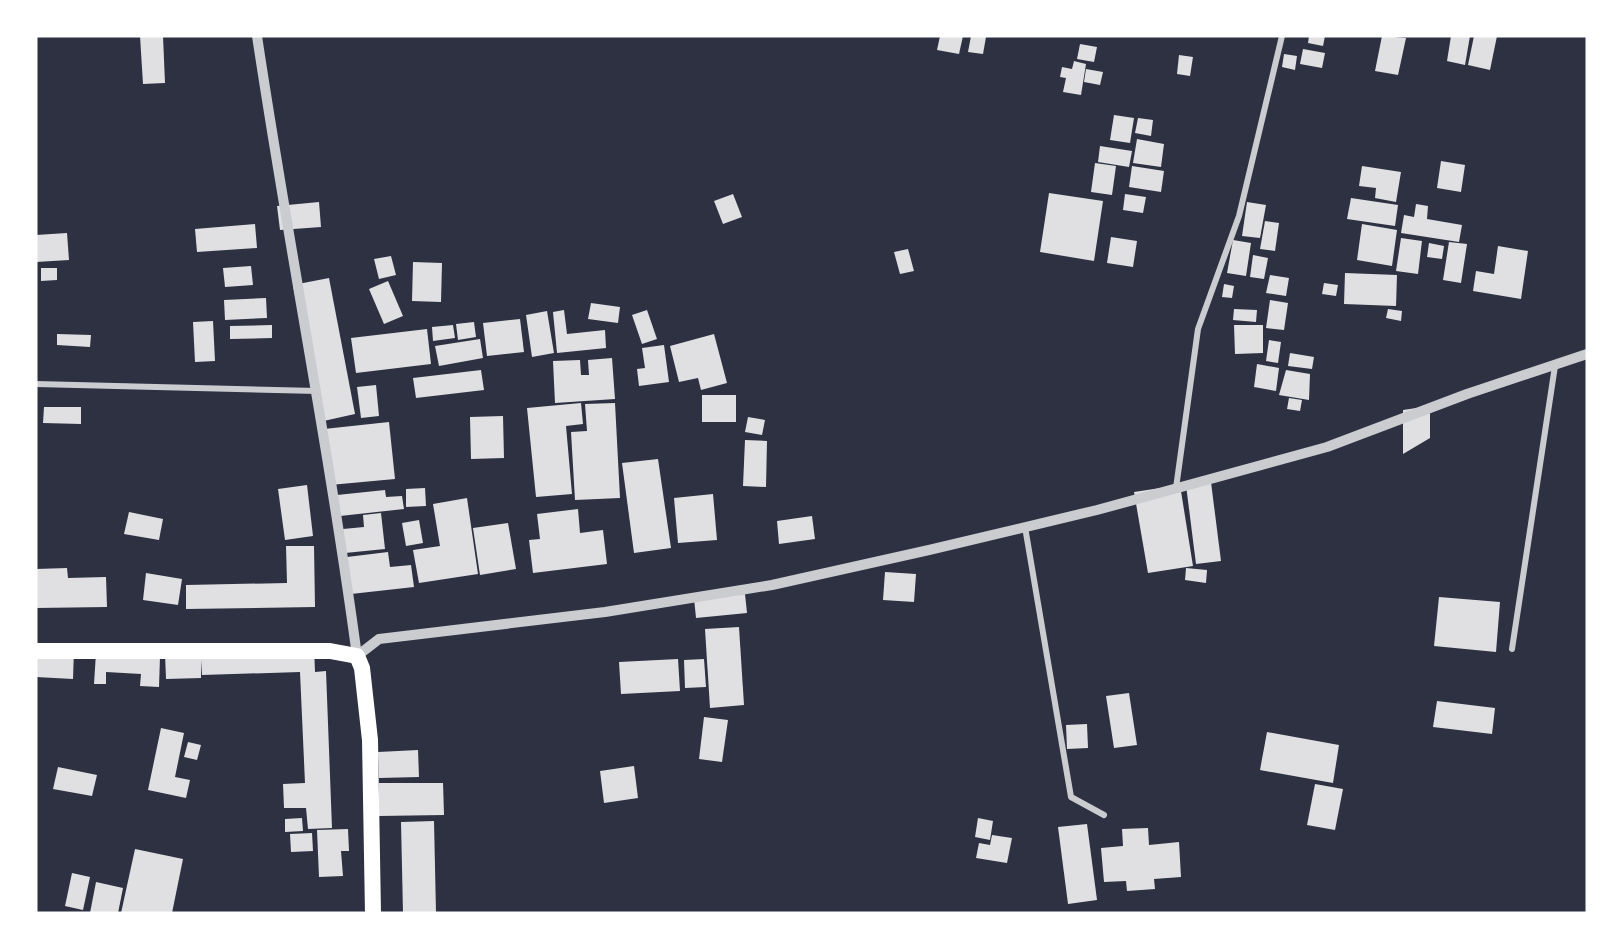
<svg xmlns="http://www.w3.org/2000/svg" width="1623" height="949" font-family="'DejaVu Sans',sans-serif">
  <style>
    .building { fill: #e0e0e3 }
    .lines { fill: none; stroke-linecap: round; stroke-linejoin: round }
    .minor { stroke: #caccd0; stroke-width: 6 }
    .tertiary { stroke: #caccd0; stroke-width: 10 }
    .trunk { stroke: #fff; stroke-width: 16 }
  </style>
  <rect width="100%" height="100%" fill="#2d3142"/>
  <g class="building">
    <path d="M140 36H163L165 83 143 84Z"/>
    <path d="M940 36H963L959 54 937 50Z"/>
    <path d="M971 36 986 37 983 54 968 52Z"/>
    <path d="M1309 36H1325L1323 46 1308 43Z"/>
    <path d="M1382 36 1406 38 1398 75 1375 71Z"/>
    <path d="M1451 36H1470L1465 65 1447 61Z"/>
    <path d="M1474 36H1497L1490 70 1468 65Z"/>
    <path d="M1080 44 1097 47 1094 62 1077 59Z"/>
    <path d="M1303 49 1325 53 1322 68 1300 64Z"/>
    <path d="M1284 54 1297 56 1295 70 1282 67Z"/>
    <path d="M1179 55 1193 57 1190 76 1177 74Z"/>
    <path d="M1074 61 1086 64 1081 95 1063 92 1066 78 1060 77 1062 67 1072 69Z"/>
    <path d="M1086 69 1103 72 1100 85 1084 82Z"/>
    <path d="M1114 115 1134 118 1130 143 1110 140Z"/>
    <path d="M1138 118 1153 120 1151 136 1135 133Z"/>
    <path d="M1137 139 1164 144 1161 167 1133 163Z"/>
    <path d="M1100 146 1132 151 1129 167 1098 162Z"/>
    <path d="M1441 161 1465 165 1461 192 1437 188Z"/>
    <path d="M1095 163 1116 166 1112 195 1091 192Z"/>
    <path d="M1132 166 1164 171 1161 192 1129 187Z"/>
    <path d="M1362 166 1401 172 1396 202 1375 198 1376 188 1359 186Z"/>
    <path d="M1049 193 1103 201 1094 261 1040 252Z"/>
    <path d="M733 194 742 217 723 224 714 201Z"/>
    <path d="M1125 194 1146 197 1143 213 1123 210Z"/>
    <path d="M1351 198 1398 205 1395 226 1347 219Z"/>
    <path d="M319 202 321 227 280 230 277 206Z"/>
    <path d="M1247 202 1266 205 1260 238 1242 236Z"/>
    <path d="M1416 204 1428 206 1427 219 1462 225 1459 242 1401 233 1404 215 1414 217Z"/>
    <path d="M1265 221 1279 223 1275 251 1260 249Z"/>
    <path d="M255 224 257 248 197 252 195 229Z"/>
    <path d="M1362 224 1397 230 1392 266 1357 260Z"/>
    <path d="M67 233 69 260 36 262V235Z"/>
    <path d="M1111 237 1137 241 1133 267 1107 263Z"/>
    <path d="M1401 238 1422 241 1418 274 1396 271Z"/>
    <path d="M1233 240 1251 243 1246 276 1227 273Z"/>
    <path d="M1449 242 1467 244 1461 283 1443 280Z"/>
    <path d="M1429 243 1444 246 1442 259 1427 257Z"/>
    <path d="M1498 246 1528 251 1521 299 1473 291 1476 271 1494 274Z"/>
    <path d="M908 249 914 271 900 274 894 252Z"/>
    <path d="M1253 255 1268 258 1264 279 1250 277Z"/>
    <path d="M391 256 396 275 379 279 374 259Z"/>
    <path d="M413 262 442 263 441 302 412 301Z"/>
    <path d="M251 266 253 285 225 287 223 268Z"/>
    <path d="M41 268H57V280L41 281Z"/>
    <path d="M1345 273 1397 275 1396 306 1344 304Z"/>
    <path d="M1270 275 1289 278 1286 296 1266 293Z"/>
    <path d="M329 278 355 414 319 422 293 285Z"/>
    <path d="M388 281 403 316 384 324 369 289Z"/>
    <path d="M1324 283 1338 285 1336 296 1322 294Z"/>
    <path d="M1224 284 1234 286 1232 298 1222 297Z"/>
    <path d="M266 298 267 318 225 320 224 300Z"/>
    <path d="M1270 300 1288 303 1284 330 1266 328Z"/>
    <path d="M591 303 620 307 618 323 588 319Z"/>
    <path d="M1234 309 1257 310 1256 322 1233 320Z"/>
    <path d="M1388 309 1402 311 1401 321 1386 318Z"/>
    <path d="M564 310 567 334 605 330 606 348 557 353 553 312Z"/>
    <path d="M647 310 657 339 642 344 632 315Z"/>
    <path d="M547 311 554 353 532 357 526 315Z"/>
    <path d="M520 319 524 352 487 356 483 323Z"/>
    <path d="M213 321 215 361 195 362 193 322Z"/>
    <path d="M474 322 476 337 458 340 456 324Z"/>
    <path d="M272 325V338L230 339V326Z"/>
    <path d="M453 325 455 338 433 341 432 327Z"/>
    <path d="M1234 325H1263V353L1235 354Z"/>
    <path d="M427 329 431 364 356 373 351 338Z"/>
    <path d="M57 334 91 335 90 347 57 345Z"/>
    <path d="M714 334 727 383 701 390 698 378 679 382 670 346Z"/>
    <path d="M480 339 483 358 439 366 435 346Z"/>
    <path d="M1269 340 1281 342 1278 363 1266 361Z"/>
    <path d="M664 345 669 382 639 386 637 369 645 368 642 348Z"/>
    <path d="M1290 353 1314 357 1312 369 1288 366Z"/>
    <path d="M612 358 615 399 555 403 553 361 580 360 581 375H589L588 360Z"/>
    <path d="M1257 364 1279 368 1276 391 1254 387Z"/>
    <path d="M481 370 484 390 416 398 413 378Z"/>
    <path d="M1286 370 1310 374 1309 400 1279 395Z"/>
    <path d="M376 385 379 416 361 418 357 387Z"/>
    <rect x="702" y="395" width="34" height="27"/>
    <path d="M1289 398 1302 400 1300 411 1287 409Z"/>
    <path d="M581 403 583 424 566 426 572 494 536 497 527 408Z"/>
    <path d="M615 403 620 498 575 500 571 432 587 431 585 404Z"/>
    <path d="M1430 406V438L1403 454V410Z"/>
    <path d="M44 407H81V424L43 423Z"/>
    <path d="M503 416 504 458 471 459 470 417Z"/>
    <path d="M748 417 765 420 762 435 745 432Z"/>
    <path d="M389 422 395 479 330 485 324 429Z"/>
    <path d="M745 440 767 441 766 487 743 486Z"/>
    <path d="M658 459 671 548 634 553 622 463Z"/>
    <path d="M1211 482 1221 561 1196 564 1186 485Z"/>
    <path d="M307 485 313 536 285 540 278 489Z"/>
    <path d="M1180 485 1193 566 1148 573 1134 492Z"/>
    <path d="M425 488 426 506 406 507V489Z"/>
    <path d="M385 490 386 497 402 496 404 509 340 516 337 495Z"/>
    <path d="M713 494 717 540 678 543 674 498Z"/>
    <path d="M467 498 478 574 419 583 413 550 440 546 433 504Z"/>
    <path d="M578 509 580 533 603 530 607 564 533 573 529 540 540 539 537 514Z"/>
    <path d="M129 512 163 519 159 540 124 534Z"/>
    <path d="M381 513 385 549 345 553 343 529 364 527 363 515Z"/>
    <path d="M812 516 815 539 779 544 777 521Z"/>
    <path d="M419 520 423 543 406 546 402 523Z"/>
    <path d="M508 523 516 569 480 575 473 528Z"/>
    <path d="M286 546H314L315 607 186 609V585L287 583Z"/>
    <path d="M388 552 390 567 411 565 414 587 351 594 347 557Z"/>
    <path d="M67 568 68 578 106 577 107 607 36 608V569Z"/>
    <path d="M1186 568 1207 570 1206 583 1185 580Z"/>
    <path d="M885 572 916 574 914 602 883 600Z"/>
    <path d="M146 573 182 579 178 605 143 600Z"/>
    <path d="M745 594 747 613 696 618 694 598Z"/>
    <path d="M1439 597 1500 602 1496 652 1434 646Z"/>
    <path d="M739 627 744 705 710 708 705 629Z"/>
    <path d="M37 647 74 649 73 679 36 677Z"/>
    <path d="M314 647 315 672 326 671 332 828 308 829 306 808H284L283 784 305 783 300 672 202 675 201 660V678L166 679 165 654Z"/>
    <path d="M96 653 160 657 159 687 140 686 141 674 106 672V684H94Z"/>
    <path d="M678 659 680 691 621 694 619 662Z"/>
    <path d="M704 659 706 687 685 688 684 660Z"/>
    <path d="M1129 693 1137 745 1114 748 1106 696Z"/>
    <path d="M1437 701 1495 708 1492 734 1433 727Z"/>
    <path d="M704 717 728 720 722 762 699 759Z"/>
    <path d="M1087 724 1088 748 1067 749 1066 725Z"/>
    <path d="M161 728 184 733 175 777 190 780 186 798 148 790Z"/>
    <path d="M1267 732 1339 745 1333 783 1260 770Z"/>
    <path d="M188 742 201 745 197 760 184 757Z"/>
    <path d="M418 750 419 777 379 778 378 752Z"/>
    <path d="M634 766 638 798 604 803 600 771Z"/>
    <path d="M58 767 97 775 92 796 53 789Z"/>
    <path d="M379 783H443L444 815 379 816Z"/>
    <path d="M1315 784 1343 789 1335 830 1307 825Z"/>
    <path d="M302 818 303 831 285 832V819Z"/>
    <path d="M978 818 993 821 990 840 975 837Z"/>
    <path d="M434 821 436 913H403L401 822Z"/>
    <path d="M1087 824 1097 900 1068 904 1058 827Z"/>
    <path d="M1148 828 1149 845 1179 842 1181 877 1154 879 1155 889 1127 891 1126 881 1104 882 1101 848 1123 846 1122 829Z"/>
    <path d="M348 829 349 851H341L343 876 319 877 317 830Z"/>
    <path d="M312 833 313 851 291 852 290 834Z"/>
    <path d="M992 835 1012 838 1007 863 976 858 979 843 990 845Z"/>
    <path d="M135 849 183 859 172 913H121Z"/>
    <path d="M72 873 90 877 83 910 65 906Z"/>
    <path d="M96 882 123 888 118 913H90Z"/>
  </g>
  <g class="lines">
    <g class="minor">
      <path d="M36 384 317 391"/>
      <path d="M1176 488 1198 329 1239 216 1282 36"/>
      <path d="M1025 527 1071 797 1104 815"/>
      <path d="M1512 649 1555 366"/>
    </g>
    <path class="tertiary" d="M257 36C288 243 329 448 357 656L379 639 605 612 772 585 929 550 1097 510 1327 447 1467 394 1587 354"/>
    <path class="trunk" d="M36 651H330L357 656 362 668 370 740 373 913"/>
  </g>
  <rect width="1623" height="949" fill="none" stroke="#ffffff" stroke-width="75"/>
</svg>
